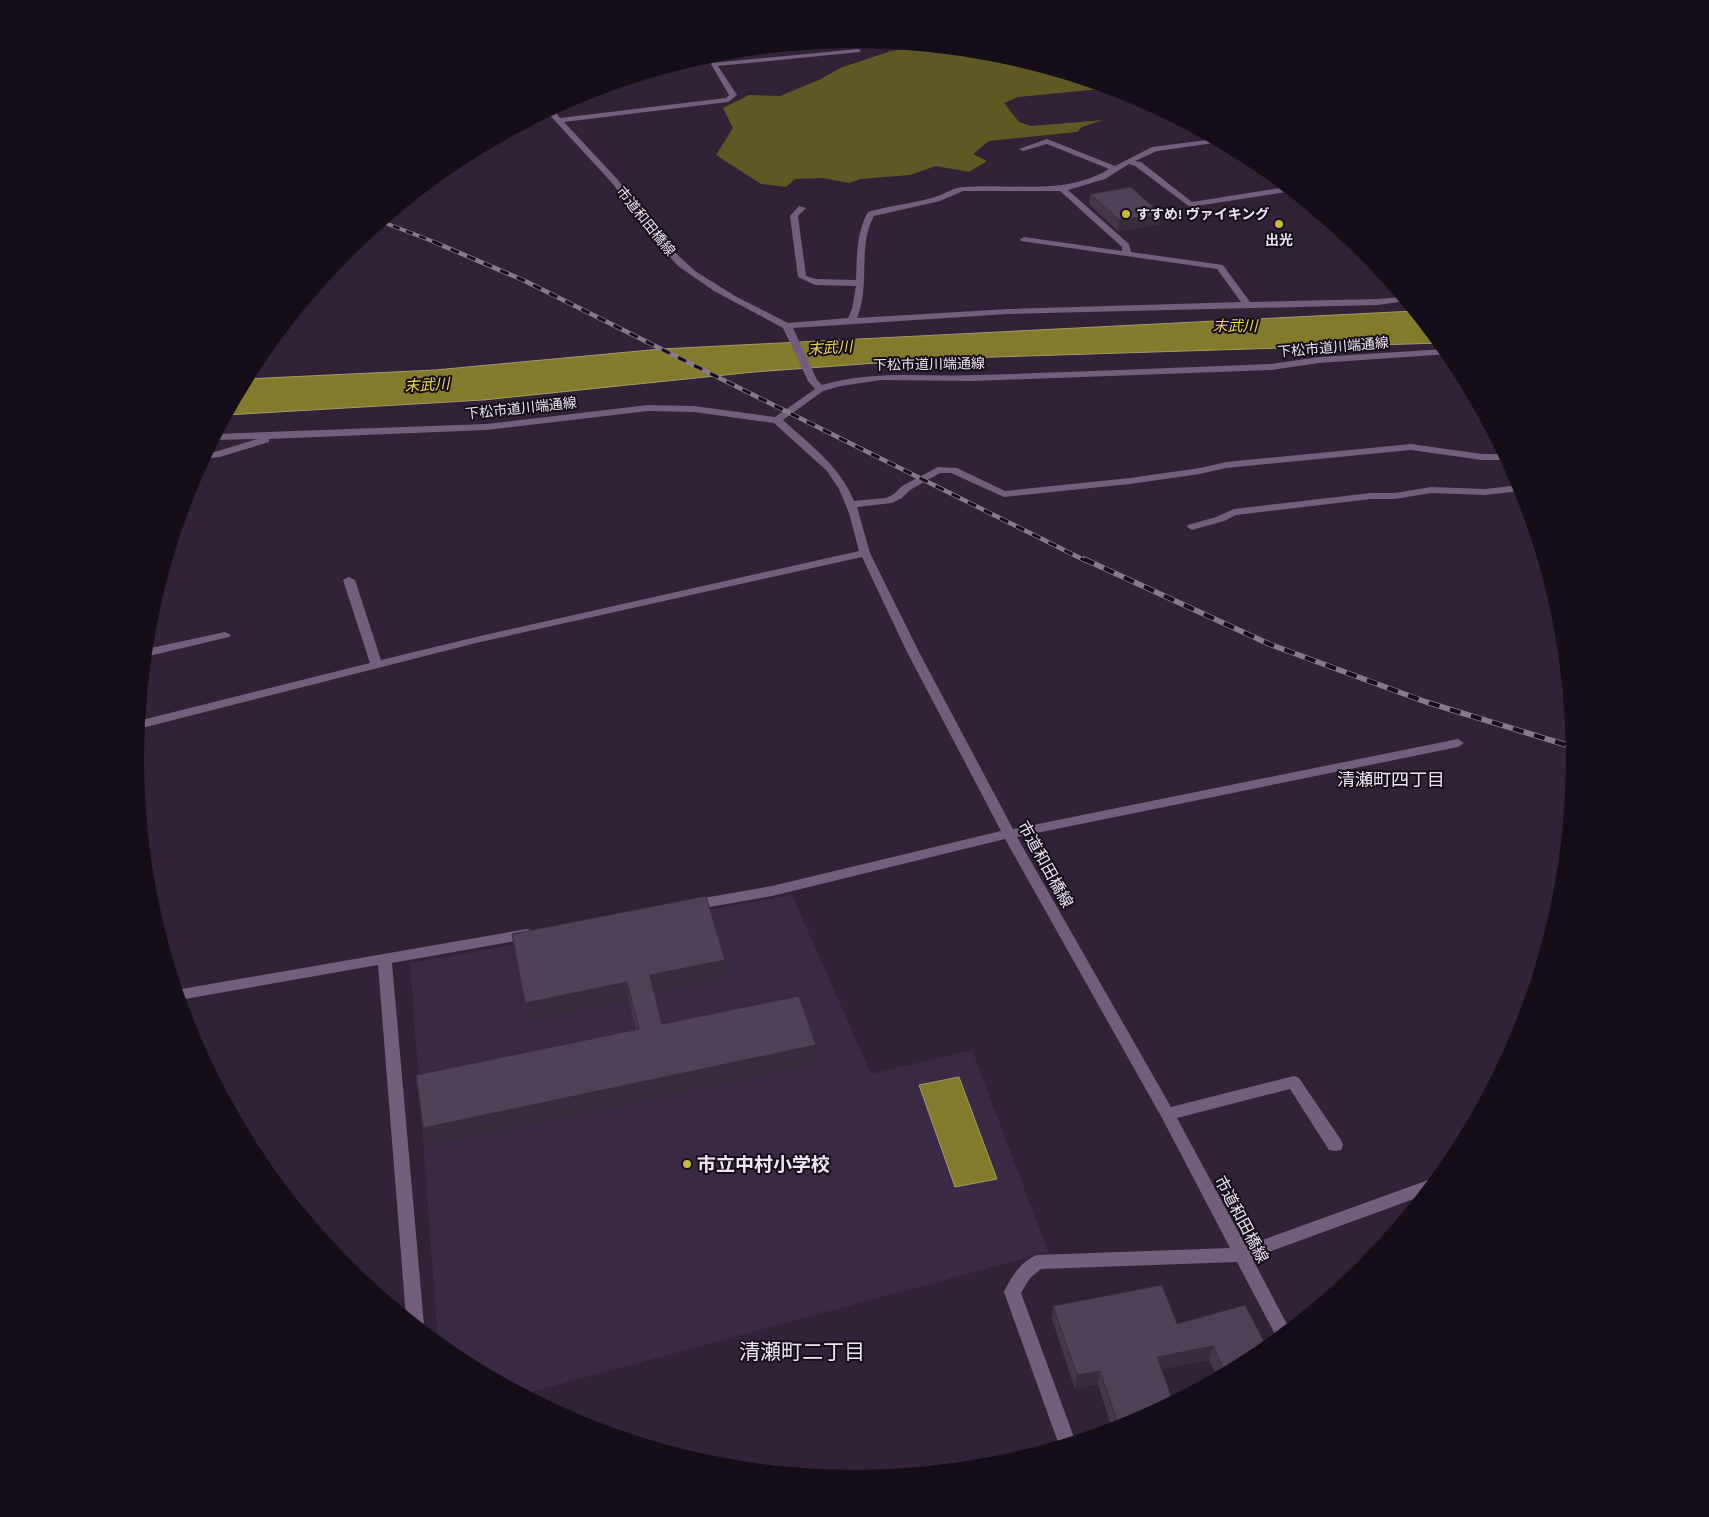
<svg xmlns="http://www.w3.org/2000/svg" width="1709" height="1517" font-family="Karla,'Noto Sans JP',sans-serif">
  <style>
    .built { fill: #3c2946 }
    .forest { fill: #5f5822 }
    .water { fill: #847a2c; stroke: #a49a68 }
    .lines { fill: none; stroke-linecap: round; stroke-linejoin: round }
    .service { fill: #735e7e; fill-rule: evenodd }
    .minor { fill: #735e7e; fill-rule: evenodd }
    .rail-far2-casing { stroke: #877a8d; stroke-width: 4 }
    .rail-far1-casing { stroke: #877a8d; stroke-width: 4.5 }
    .rail-casing { stroke: #877a8d; stroke-width: 5.5 }
    .rail-far2 { stroke: #150e18; stroke-width: 2.5; stroke-dasharray: 7; stroke-linecap: butt }
    .rail-far1 { stroke: #150e18; stroke-width: 3; stroke-dasharray: 9; stroke-linecap: butt }
    .rail { stroke: #150e18; stroke-width: 4; stroke-dasharray: 11; stroke-linecap: butt }
    .wall { fill: #45374c }
    .shaded-wall { fill: #382d3e }
    .building { fill: #504058; stroke: #382d3e }
    .poi-dot { fill: #caba39; stroke: #150e18; stroke-width: 2 }
    .labels { text-anchor: middle; stroke-width: 4; stroke-linejoin: round; paint-order: stroke }
    .far-poi-label { font-size: 14px; font-weight: bold; fill: #efe5f4; stroke: #150e18; text-anchor: start }
    .far-street-label { font-size: 14px; fill: #efe5f4; stroke: #150e18 }
    .far-water-label { font-size: 15px; font-style: italic; fill: #efdd55; stroke: #150e18 }
    .street-label { font-size: 16px; fill: #efe5f4; stroke: #150e18 }
    .neighbourhood-label { font-size: 18px; fill: #efe5f4; stroke: #150e18 }
    .near-poi-label { font-size: 19px; font-weight: bold; fill: #efe5f4; stroke: #150e18; text-anchor: start }
    .near-neighbourhood-label { font-size: 21px; fill: #efe5f4; stroke: #150e18 }
  </style>
  <rect width="100%" height="100%" fill="#312238"/>
  <path class="built" d="M792 895 871 1074 972 1050 1048 1252 523 1394 454 1357 438 1343 410 963Z"/>
  <path class="forest" d="M932 46 995 53 1112 88 1018 97 1004 103 1019 122 1031 126 1103 120 1082 127 1077 132 989 141 973 154 987 161 969 172 936 166 910 175 860 179 849 183 822 178 795 179 786 187 761 184 716 155 733 128 723 108 749 95 780 96 821 79 840 68 891 51Z"/>
  <g class="water">
    <path d="M1414 311 1440 343 931 359 754 372 483 400 226 415 245 379 435 370 661 349Z"/>
    <path d="M959 1077 997 1179 955 1187 919 1085Z"/>
  </g>
  <g class="lines">
    <path class="service" d="M1520 485 1521 491 1485 495 1431 493 1395 499H1371L1236 515 1224 521 1192 530 1187 527 1188 525 1216 517 1234 509 1371 493H1395L1431 487 1485 489Z"/>
    <g class="minor">
      <path d="M858 49 861 51 860 52 718 66 737 95 728 102 564 122 618 180 668 246 695 271 735 296 788 323 848 318 852 309 856 286 815 285 798 277 790 216 799 206 806 208 798 216 806 276 816 279 856 280C857 257 856 233 868 212 890 205 913 204 935 197 945 194 954 187 964 187 1013 183 1065 196 1109 169L1047 144 1023 151 1019 149 1047 139 1115 166 1152 147 1215 139 1221 142 1157 151 1135 161 1141 162 1192 202 1287 187 1292 191 1190 207 1135 166 1129 164 1105 179 1068 190 1129 244 1131 252 1223 265 1250 302 1378 299 1402 297 1406 301 1378 305 1008 314 793 328 817 380 822 385C874 370 923 377 976 375 1074 372 1173 368 1271 364L1319 357 1445 349 1449 354 1319 363 1271 370 973 381 881 380 841 386 823 391 783 420C810 445 840 466 854 501L886 498 894 494 902 486 938 467 957 468 1005 491 1130 478 1200 468 1226 462 1411 444 1482 454H1504L1507 460H1482L1411 450 1226 468 1200 474 1130 484 1004 497 951 473H940L910 490 902 498 892 503 857 507 870 553 919 652 1013 829 1458 739 1464 743 1458 747 1017 837 1171 1107 1294 1076 1299 1078 1341 1140 1343 1145 1341 1150 1335 1151 1329 1150 1290 1089 1177 1118 1246 1246 1431 1179 1435 1181 1422 1196 1252 1258 1289 1328 1277 1338 1237 1262 1041 1269 1030 1278 1021 1293 1075 1440 1059 1445 1004 1292C1011 1277 1021 1261 1037 1255L1230 1248 1162 1118 1005 839 772 896 692 910 687 908 685 905 687 902 692 900 772 886 1001 831 907 652 862 557 476 643 138 729V721L370 663 343 580 349 577 355 580 381 660 476 637 859 551 849 513 839 489 827 471 774 423 694 412 648 411 486 430 269 439V442L220 457 203 459 206 453 215 452 257 439 213 440 216 434 486 424 648 405 694 406 775 417 815 389 808 381 783 328 714 291 678 266 655 241 612 183 546 111 552 108 560 118 726 98 729 95 711 64 712 63ZM963 191H1060L1122 247V251L1024 237 1020 239 1021 241 1217 269 1241 302 1008 309 857 318C871 285 857 246 874 216L940 201Z"/>
      <path d="M225 632 231 635 229 637 145 657 146 649Z"/>
      <path d="M527 929 532 930 534 934 532 938 392 963 424 1325 421 1330 406 1317 378 965 179 1000 176 990Z"/>
    </g>
    <g class="rail-far2-casing">
      <path id="rail-far2" d="M380 221 437 243"/>
    </g>
    <g class="rail-far1-casing">
      <path id="rail-far1" d="M434 242 523 280 1086 561"/>
    </g>
    <g class="rail-casing">
      <path id="rail" d="M1084 559 1269 644 1426 702 1573 747"/>
    </g>
    <use href="#rail-far2" class="rail-far2"/>
    <use href="#rail-far1" class="rail-far1"/>
    <use href="#rail" class="rail"/>
  </g>
  <g class="wall">
    <path d="M1090 194 1161 214 1160 224 1118 231 1089 204Z"/>
    <path d="M512 934 727 979 654 993 662 1024 816 1045V1064L428 1146 423 1128 636 1030 629 1001 528 1021Z"/>
    <path d="M1053 1306 1177 1324 1254 1357 1218 1377 1209 1360 1161 1369 1130 1424 1112 1429 1098 1384 1075 1389 1052 1319Z"/>
  </g>
  <g class="shaded-wall">
    <path d="M1161 214 1160 224 1118 231 1119 220Z"/>
    <path d="M725 960 727 979 652 994 650 975Z"/>
    <path d="M627 982 629 1001 528 1021 525 1003Z"/>
    <path d="M816 1045V1064L428 1146 423 1128Z"/>
    <path d="M1213 1346 1209 1360 1154 1371 1157 1357Z"/>
    <path d="M1100 1371 1098 1384 1075 1389 1077 1375Z"/>
  </g>
  <g class="building">
    <path d="M1131 187 1161 214 1119 220 1090 194Z"/>
    <path d="M706 896 725 960 650 975 662 1024 799 996 816 1045 423 1128 416 1075 639 1029 627 982 525 1003 512 934Z"/>
    <path d="M1162 1285 1177 1324 1245 1305 1267 1347 1254 1357 1225 1372 1213 1346 1157 1357 1173 1401 1130 1424 1119 1427 1100 1371 1077 1375 1053 1306Z"/>
  </g>
  <g class="poi-dot">
    <circle cx="1126" cy="214" r="5"/>
    <circle cx="1279" cy="224" r="5"/>
    <circle cx="687" cy="1164" r="5"/>
  </g>
  <g class="labels">
    <g class="far-poi-label">
      <text x="1136" y="219">すすめ! ヴァイキング</text>
      <text x="1279" y="245" text-anchor="middle">出光</text>
    </g>
    <g class="far-street-label">
      <text transform="translate(646 221) rotate(51)" y="5">市道和田橋線</text>
      <text transform="translate(1333 347) rotate(-5)" y="5">下松市道川端通線</text>
      <text transform="translate(929 364) rotate(-1)" y="5">下松市道川端通線</text>
      <text transform="translate(521 408) rotate(-6)" y="5">下松市道川端通線</text>
    </g>
    <g class="far-water-label">
      <text x="1235" y="331">末武川</text>
      <text transform="translate(830 348) rotate(-4)" y="5">末武川</text>
      <text transform="translate(427 385) rotate(-3)" y="5">末武川</text>
    </g>
    <g class="street-label">
      <text transform="translate(1046 864) rotate(61)" y="6">市道和田橋線</text>
      <text transform="translate(1242 1219) rotate(62)" y="6">市道和田橋線</text>
    </g>
    <g class="neighbourhood-label">
      <text x="1391" y="786">清瀬町四丁目</text>
    </g>
    <g class="near-poi-label">
      <text x="697" y="1171">市立中村小学校</text>
    </g>
    <g class="near-neighbourhood-label">
      <text x="802" y="1359">清瀬町二丁目</text>
    </g>
  </g>
  <path d="M0 0H1709V1517H0ZM144 759a711 711 0 1 1 1422 0a711 711 0 1 1-1422 0Z" fill="#150e18" fill-rule="evenodd"/>
</svg>
